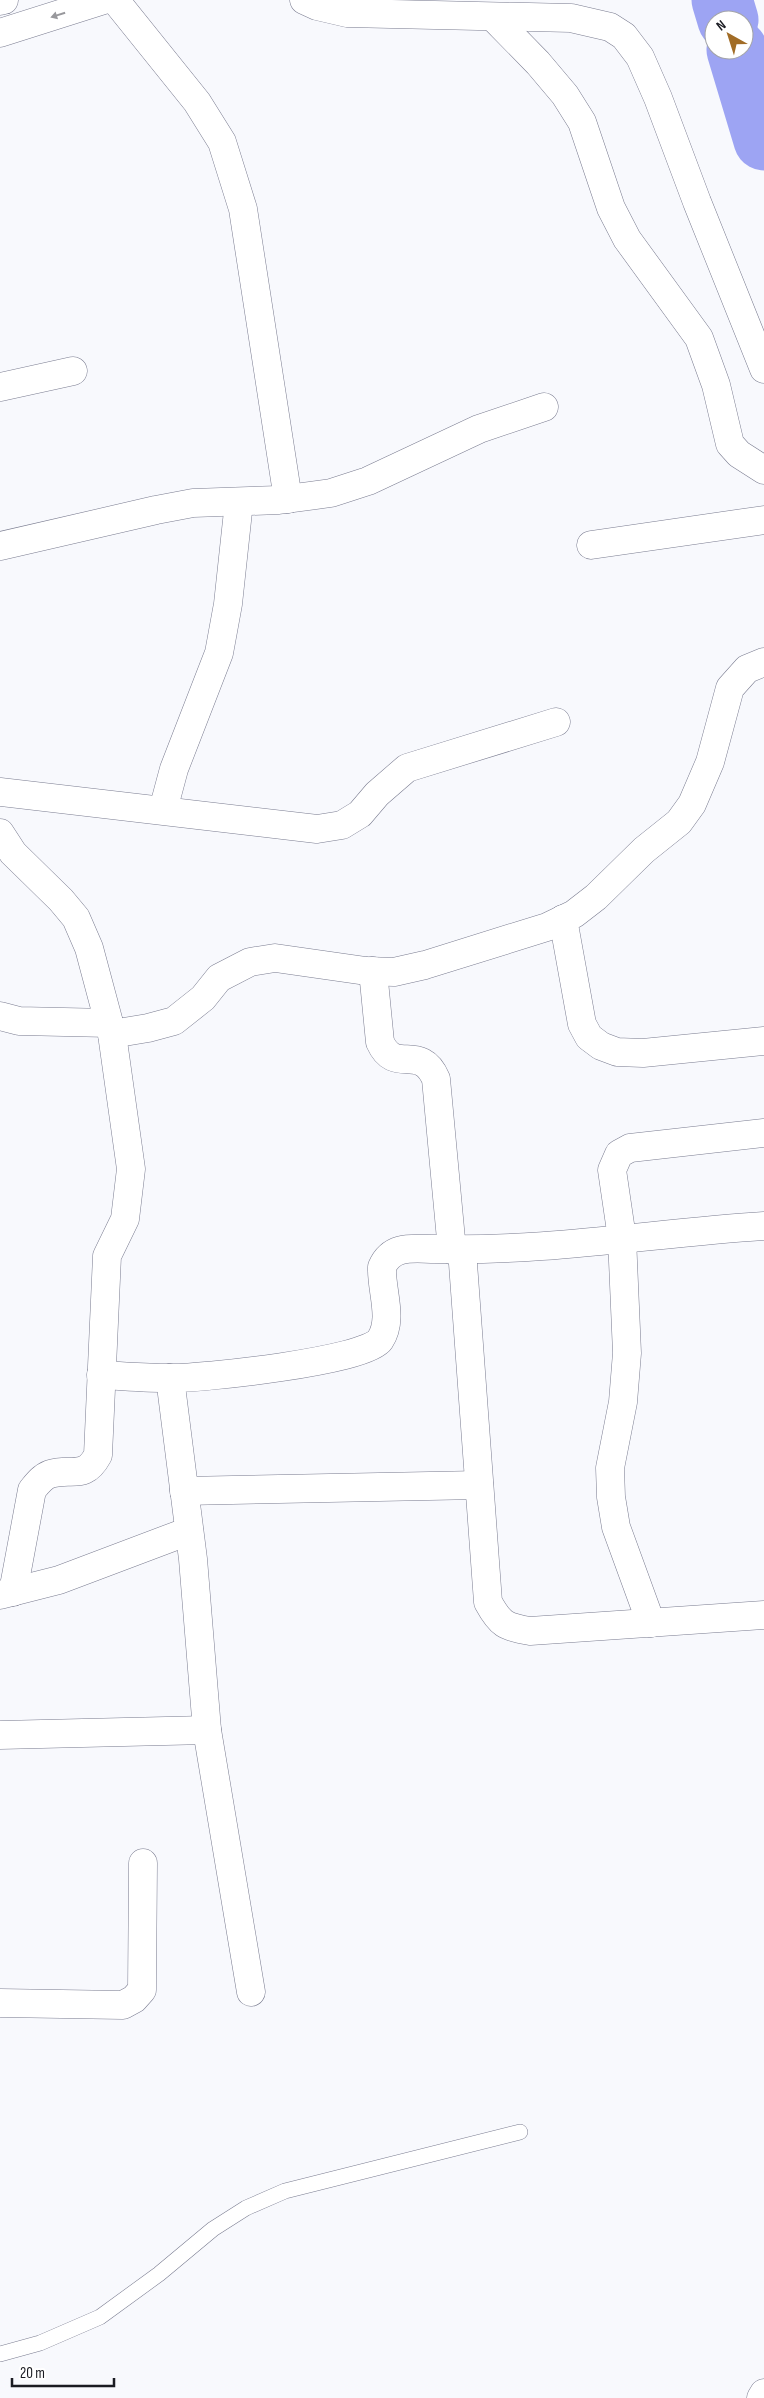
<svg xmlns="http://www.w3.org/2000/svg" width="764" height="2398" font-family="'Sofia Sans Condensed',sans-serif">
  <style>
    .lines { fill: none; stroke-linecap: round; stroke-linejoin: round }
    .river { stroke: #9da4f3; stroke-width: 61 }
    .lane-casing { stroke: #7a7c90; stroke-width: 16 }
    .street-casing { stroke: #7a7c90; stroke-width: 29 }
    .secondary-casing { stroke: #7a7c90; stroke-width: 29 }
    .lane { stroke: #fff; stroke-width: 15 }
    .street { stroke: #fff; stroke-width: 28 }
    .secondary { stroke: #fff; stroke-width: 28 }
    .oneway { fill: #98989c }
  </style>
  <rect width="100%" height="100%" fill="#f8f9fd"/>
  <g class="lines">
    <g class="river">
      <path d="M722 0 728 20"/>
      <path d="M737 50 764 140"/>
    </g>
    <g class="lane-casing">
      <path id="lane" d="M0 2354 40 2343 100 2317 159 2274 213 2229 246 2208 285 2191 520 2132"/>
    </g>
    <g class="street-casing">
      <g id="street">
        <path d="M115 0 197 102 222 142 243 209 288 499"/>
        <path d="M304 0 317 6 347 13 571 18 610 27 624 36 640 57 658 98 697 202 764 369"/>
        <path d="M493 17 538 63 565 95 582 122 611 208 627 239 699 338 716 385 730 444 739 454 764 470"/>
        <path d="M0 387 73 371"/>
        <path d="M591 545 764 520"/>
        <path d="M0 546 156 510 193 503 279 500 331 493 368 481 479 429 544 407"/>
        <path d="M0 792 317 829 342 825 360 814 377 794 407 768 556 722"/>
        <path d="M163 810 174 769 219 653 228 604 239 502"/>
        <path d="M0 833 13 853 61 900 76 918 89 948 112 1034 131 1169 125 1219 107 1256 98 1455C84 1481 72 1467 50 1474 42 1477 37 1484 32 1490L13 1592"/>
        <path d="M563 919 582 1024 589 1037 601 1046 617 1052 643 1053 764 1041"/>
        <path d="M373 971 380 1042C395 1076 420 1042 436 1079L452 1250"/>
        <path d="M0 1016 19 1021 109 1023"/>
        <path d="M112 1034 148 1028 174 1021 203 998 219 978 250 962 275 958 366 971 394 972 425 965 547 927 574 914 596 897 644 850 679 822 692 804 710 762 730 688 747 669 764 662"/>
        <path d="M462 1250 488 1602C500 1624 505 1627 530 1631L764 1615"/>
        <path d="M101 1375C123 1376 146 1378 169 1378 199 1379 366 1361 380 1340 394 1319 381 1291 382 1267 392 1244 414 1249 435 1249 544 1252 655 1233 764 1226"/>
        <path d="M170 1378 193 1559 207 1730 251 1992"/>
        <path d="M184 1491 479 1485"/>
        <path d="M0 1595 59 1580 189 1531"/>
        <path d="M651 1623 616 1527 611 1497 610 1468 623 1402 627 1353 622 1238 612 1170 619 1154 630 1148 764 1133"/>
        <path d="M0 1735 207 1730"/>
        <path d="M0 2003 123 2005 134 1999 142 1990 143 1863"/>
        <path d="M761 2398 764 2393"/>
      </g>
    </g>
    <g class="secondary-casing">
      <g id="secondary">
        <path d="M0 1 4 0"/>
        <path d="M0 33 104 0"/>
      </g>
    </g>
    <use href="#lane" class="lane"/>
    <use href="#street" class="street"/>
    <use href="#secondary" class="secondary"/>
  </g>
  <defs><path id="oneway-solid" d="M-6-.8H1V-3.2L6.5 0L1 3.2V.8H-6Z" transform="scale(1.25)"/></defs>
  <use class="oneway" href="#oneway-solid" transform="translate(58 15) rotate(162)"/>
  <g transform="translate(729 35) rotate(321)"><circle r="24" fill="#ffffff" stroke="#a3a4a7"/>
  <path d="M0-4L9 19L0 12L-9 19Z" fill="#a16c26"/>
  <text y="-8" font-size="14" font-weight="bold" text-anchor="middle" fill="#1a1b22">N</text>
  </g>
  <path d="M12 2378v8h102v-8" fill="none" stroke="#1a1b22" stroke-width="2.5"/>
  <text x="20" y="2378" font-size="15" fill="#1a1b22" stroke="#ffffff" stroke-width="4" paint-order="stroke">20 m</text>
</svg>
